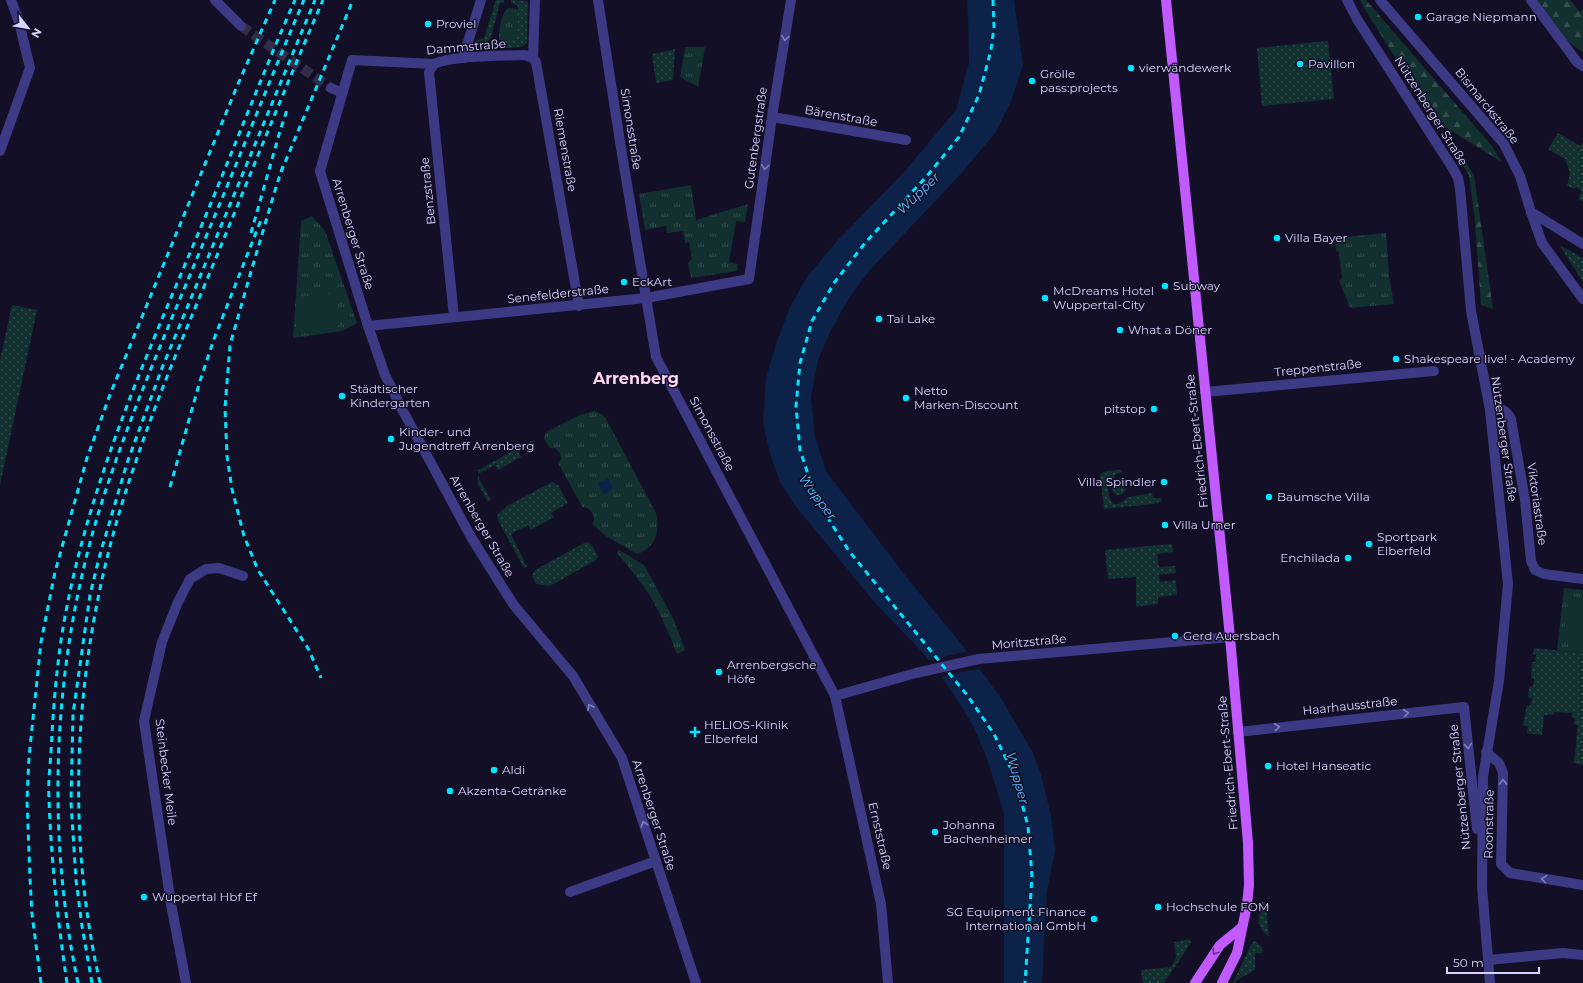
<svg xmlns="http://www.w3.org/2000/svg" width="1583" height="983" font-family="Montserrat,sans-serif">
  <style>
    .grass { fill: url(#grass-dots) }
    .forest { fill: url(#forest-firs) }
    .park { fill: url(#park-tufts) }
    .pitch { fill: #12302f }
    .water { fill: #0c2248 }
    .pier { fill: #130f26 }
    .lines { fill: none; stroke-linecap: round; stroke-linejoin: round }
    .minor-tunnel { stroke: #312d47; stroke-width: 10; stroke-dasharray: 10 5; stroke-linecap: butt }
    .minor { stroke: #3d3a85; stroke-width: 10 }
    .major { stroke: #c25bff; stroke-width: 10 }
    .rail { stroke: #00e5ff; stroke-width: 3; stroke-dasharray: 6 5; stroke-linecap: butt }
    .oneway { stroke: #837fbc }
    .oneway2 { stroke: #623188 }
    .poi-dot { fill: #00e5ff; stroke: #130f26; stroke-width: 1.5 }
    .labels { text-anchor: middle; stroke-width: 3; stroke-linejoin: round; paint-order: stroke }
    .poi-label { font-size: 12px; fill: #d9d4ff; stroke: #130f26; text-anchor: start }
    .street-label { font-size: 12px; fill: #d9d4ff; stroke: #130f26 }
    .water-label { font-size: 13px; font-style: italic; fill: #62b6ff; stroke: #130f26 }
    .district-label { font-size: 16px; font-weight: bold; fill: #ffd6f0; stroke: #130f26 }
  </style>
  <defs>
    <pattern id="grass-dots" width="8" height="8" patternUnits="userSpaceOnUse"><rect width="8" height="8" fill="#12302f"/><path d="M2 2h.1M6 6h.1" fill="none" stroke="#344d4e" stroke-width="1.8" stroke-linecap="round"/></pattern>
    <pattern id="forest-firs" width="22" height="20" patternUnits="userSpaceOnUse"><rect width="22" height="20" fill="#12302f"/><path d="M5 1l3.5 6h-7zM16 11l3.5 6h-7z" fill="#344d4e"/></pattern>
    <pattern id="park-tufts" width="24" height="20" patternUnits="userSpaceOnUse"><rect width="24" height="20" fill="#12302f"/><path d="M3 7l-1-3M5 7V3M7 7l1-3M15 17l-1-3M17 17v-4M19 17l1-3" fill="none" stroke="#344d4e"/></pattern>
  </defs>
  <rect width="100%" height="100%" fill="#130f26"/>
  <g class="grass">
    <path d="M496 0H504V3H500L491 37 486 44 479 46 475 41 484 38Z"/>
    <path d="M511 0 528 1 527 43 522 47 494 49 499 41 517 39 518 6 511 3Z"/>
    <path d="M1328 41 1334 99 1262 106 1257 48Z"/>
    <path d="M675 49 673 80 656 83 652 54Z"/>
    <path d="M1558 133 1580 146 1583 142V202L1578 199 1582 191 1576 187 1575 189 1567 186 1570 173 1565 159 1548 149Z"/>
    <path d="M1560 246H1561L1583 258V282Z"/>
    <path d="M12 305 37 310 0 485V360Z"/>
    <path d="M531 441H534L535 443 519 452 521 457 498 470 495 465 478 474 479 479 491 500 488 502 478 484V470Z"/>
    <path d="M1122 470V472L1114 475 1115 480C1105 485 1108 496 1113 504H1119L1128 497 1152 493 1153 498H1161L1162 501 1153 504 1104 509 1100 474 1106 471Z"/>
    <circle cx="1119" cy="488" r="7"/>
    <path d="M552 482 558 485 568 503 551 513 554 517 531 530 528 525 511 534 527 567 525 568 523 566 499 522 497 515 507 506Z"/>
    <path d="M586 542 591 544 598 556 596 560 550 586 536 584 532 576 535 570Z"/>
    <path d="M1172 544 1173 552 1157 554 1159 567 1175 566 1176 573 1159 575 1160 582 1176 580 1177 595 1158 597V604L1136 607V577L1108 579 1105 550Z"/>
    <path d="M1534 648 1583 653V765L1574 763 1578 725 1574 724 1575 718 1571 717 1572 713 1554 712 1553 715H1544L1542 735 1527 733 1528 726 1523 725 1527 705 1530 706 1532 698 1528 697 1529 686 1533 687 1534 678H1531L1532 662H1535L1536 655 1533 654Z"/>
    <path d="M1262 902H1265L1266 905 1269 937C1254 923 1259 921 1262 902Z"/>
    <path d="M1190 939 1191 943 1164 983H1143L1141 970 1171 967 1176 958 1174 942Z"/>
    <path d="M1255 941 1261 946 1263 953H1255V970L1237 980 1235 983H1233L1252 943Z"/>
  </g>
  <g class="forest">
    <path d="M1360 0H1366L1491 145 1502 162 1440 124 1438 126 1366 11Z"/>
    <path d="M1537 0H1570L1580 12 1583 9V52L1567 41Z"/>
    <path d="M1451 141 1474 175 1493 309 1481 305 1475 221 1469 175 1448 142Z"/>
  </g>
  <g class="park">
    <path d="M508 8 518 9 517 39 499 41C499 30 500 15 508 8Z"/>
    <path d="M685 47H705L698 87 680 77Z"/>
    <path d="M691 185 696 220 748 204 745 222 736 221 729 262 738 264 737 271 691 278 688 263 692 258 689 242 685 243 683 231 667 233 666 226 645 230 639 194Z"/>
    <path d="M312 216 325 231 357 323 342 331 293 338 301 221Z"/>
    <path d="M1386 233 1389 275 1394 304 1350 308 1339 281 1342 278 1339 253 1336 250 1335 238Z"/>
    <path d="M594 411 600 413 605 417 656 513C660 531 656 548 637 554L606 536 592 524C597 517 592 510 585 507L583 508 558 463 561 459 560 453 555 448H550L544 438 546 432 580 415Z"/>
    <path d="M619 550 644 565 674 620 685 650 677 654C670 636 663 619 654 603 644 585 630 569 617 553Z"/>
    <path d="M1564 588 1583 590V653L1557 650Z"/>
  </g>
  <g class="pitch">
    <path d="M336 293 340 325 303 330 299 297Z"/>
    <path d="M1568 603 1583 605V644L1563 641Z"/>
  </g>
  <g class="water">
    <path d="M967 0H1014L1023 65 1012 99 996 132 958 177 870 270 849 298 830 332 818 360 811 397 815 437 826 471 904 574 962 645 1001 698 1032 751 1041 774 1051 815 1055 851 1047 891 1042 983H1004V813L987 759 974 728 955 696 924 654 876 604 797 508 781 484 770 454 763 422 766 378 777 341 790 307 807 277 837 241 905 171 956 110 969 63 968 17Z"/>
    <path d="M608 478 613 489 604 494 598 484Z"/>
  </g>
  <path class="pier" d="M969 651 981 668 938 677 926 661Z"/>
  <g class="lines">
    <path class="minor-tunnel" d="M241 26 331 88"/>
    <g class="minor">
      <path d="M215 0 241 26"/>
      <path d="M535 0 533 58 536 62 579 306"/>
      <path d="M598 0 621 148 656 357 835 696 881 904 888 983"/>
      <path d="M1347 0 1357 19 1452 167 1458 178 1460 188 1471 311 1490 410 1508 584 1499 681 1483 777 1482 887 1490 983"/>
      <path d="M1380 0 1504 144 1520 176 1531 212 1583 244"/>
      <path d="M1531 0 1577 62 1583 66"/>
      <path d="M463 58 481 0"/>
      <path d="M533 58 525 55C502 56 453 55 434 64L352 60 320 171 368 326 385 375 403 411 471 537 513 604 573 676 622 758 696 983"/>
      <path d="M434 64 429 72 454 317"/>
      <path d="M331 88 342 93"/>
      <path d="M772 117 906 140"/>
      <path d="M0 151 30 68 19 22 11 0"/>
      <path d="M1531 212 1542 243 1583 299"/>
      <path d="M368 326 646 298 749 279 772 117 791 0"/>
      <path d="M1205 392 1434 371"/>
      <path d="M1490 410C1500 408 1506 409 1511 419L1525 500 1531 561 1535 570 1544 574 1583 579"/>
      <path d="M835 696 916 673 979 659 1230 637"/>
      <path d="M1238 732 1464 707 1477 829"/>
      <path d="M1486 752 1499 763 1503 773 1501 864 1510 873 1583 885"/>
      <path d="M570 892 656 861"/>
      <path d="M1488 960 1563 953 1583 955"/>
      <path d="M186 983 171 904 144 721 162 642 178 602 190 579 206 569 219 568 243 576"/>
    </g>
    <g class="major">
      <path d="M1166 0 1230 637 1248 843 1249 885 1247 905 1237 953 1222 983"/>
      <path d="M1195 983 1220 945 1242 927"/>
    </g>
    <g class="rail">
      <path d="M993 0 994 27 991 50 979 95 959 137 927 176 865 243 834 283 812 321 800 363 796 406 800 450 804 462 815 496 831 523 849 551 967 695 994 734 1015 777 1028 826 1032 876 1025 983"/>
      <path d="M283 166 276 187 250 275 230 345 225 408 227 456 232 489 244 536 258 570 309 650 321 678"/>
      <path d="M281 172 353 0"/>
      <path d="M251 233 280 131 288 107"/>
      <path d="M170 487 200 381 214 339 261 220"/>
      <path d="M41 983 32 914 30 878 27 800 29 757 41 642 55 572 87 458 111 392 238 84 275 0"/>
      <path d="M67 983C58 922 51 860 49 798 48 783 50 767 51 752 53 712 56 673 62 634 85 493 143 364 198 234 231 156 261 77 295 0"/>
      <path d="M78 983C45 828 53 660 100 508 129 416 168 328 205 239 239 159 270 79 304 0"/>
      <path d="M92 983 82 926 76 880 71 802 73 714 90 595 99 558 127 463 162 368 315 0"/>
      <path d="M100 983C61 812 77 629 135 464 159 392 189 323 218 253 253 168 287 83 323 0"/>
    </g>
  </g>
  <defs><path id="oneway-chevron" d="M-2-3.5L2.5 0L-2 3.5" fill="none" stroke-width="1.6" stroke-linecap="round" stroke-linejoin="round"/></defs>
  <g class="oneway">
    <use href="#oneway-chevron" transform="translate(785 38) rotate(99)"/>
    <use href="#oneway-chevron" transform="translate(765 167) rotate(98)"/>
    <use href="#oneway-chevron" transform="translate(590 707) rotate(-119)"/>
    <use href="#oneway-chevron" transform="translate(1406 713) rotate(-6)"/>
    <use href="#oneway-chevron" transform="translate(1277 727) rotate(-6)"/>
    <use href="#oneway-chevron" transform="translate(1468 746) rotate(84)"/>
    <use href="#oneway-chevron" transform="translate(1503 782) rotate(-89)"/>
    <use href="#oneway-chevron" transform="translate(644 824) rotate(-108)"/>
    <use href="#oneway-chevron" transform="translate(1544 879) rotate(-171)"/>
  </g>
  <use class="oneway2" href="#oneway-chevron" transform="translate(1215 952) rotate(123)"/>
  <g class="poi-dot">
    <circle cx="1418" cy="17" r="4"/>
    <circle cx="428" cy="24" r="4"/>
    <circle cx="1300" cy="64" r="4"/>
    <circle cx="1131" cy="68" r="4"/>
    <circle cx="1032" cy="81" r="4"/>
    <circle cx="1277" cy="238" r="4"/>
    <circle cx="624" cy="282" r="4"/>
    <circle cx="1165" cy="286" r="4"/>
    <circle cx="1045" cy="298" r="4"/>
    <circle cx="879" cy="319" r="4"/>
    <circle cx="1120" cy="330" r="4"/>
    <circle cx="1396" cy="359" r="4"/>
    <circle cx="342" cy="396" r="4"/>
    <circle cx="906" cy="398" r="4"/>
    <circle cx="1154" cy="409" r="4"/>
    <circle cx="391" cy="439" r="4"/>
    <circle cx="1164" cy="482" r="4"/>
    <circle cx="1269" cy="497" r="4"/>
    <circle cx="1165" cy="525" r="4"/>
    <circle cx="1369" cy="544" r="4"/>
    <circle cx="1348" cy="558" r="4"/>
    <circle cx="1175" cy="636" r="4"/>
    <circle cx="719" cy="672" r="4"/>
    <path d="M693 726h4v4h4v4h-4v4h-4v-4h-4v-4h4z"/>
    <circle cx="1268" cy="766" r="4"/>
    <circle cx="494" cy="770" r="4"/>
    <circle cx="450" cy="791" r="4"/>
    <circle cx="935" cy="832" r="4"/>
    <circle cx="144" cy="897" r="4"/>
    <circle cx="1158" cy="907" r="4"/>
    <circle cx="1094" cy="919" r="4"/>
  </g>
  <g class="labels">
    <g class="poi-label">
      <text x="1426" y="21">Garage Niepmann</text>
      <text x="436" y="28">Proviel</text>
      <text x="1308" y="68">Pavillon</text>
      <text x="1139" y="72">vierwändewerk</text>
      <text x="1040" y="78">Grölle<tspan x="1040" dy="14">pass:projects</tspan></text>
      <text x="1285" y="242">Villa Bayer</text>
      <text x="632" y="286">EckArt</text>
      <text x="1173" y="290">Subway</text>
      <text x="1053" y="295">McDreams Hotel<tspan x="1053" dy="14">Wuppertal-City</tspan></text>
      <text x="887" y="323">Tai Lake</text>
      <text x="1128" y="334">What a Döner</text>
      <text x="1404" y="363">Shakespeare live! - Academy</text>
      <text x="350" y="393">Städtischer<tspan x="350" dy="14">Kindergarten</tspan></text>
      <text x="914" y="395">Netto<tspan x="914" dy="14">Marken-Discount</tspan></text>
      <text x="1146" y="413" text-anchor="end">pitstop</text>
      <text x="399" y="436">Kinder- und<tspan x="399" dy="14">Jugendtreff Arrenberg</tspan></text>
      <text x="1156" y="486" text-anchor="end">Villa Spindler</text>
      <text x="1277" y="501">Baumsche Villa</text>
      <text x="1173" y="529">Villa Urner</text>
      <text x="1377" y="541">Sportpark<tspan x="1377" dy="14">Elberfeld</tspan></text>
      <text x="1340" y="562" text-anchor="end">Enchilada</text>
      <text x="1183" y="640">Gerd Auersbach</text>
      <text x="727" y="669">Arrenbergsche<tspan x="727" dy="14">Höfe</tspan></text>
      <text x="704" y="729">HELIOS-Klinik<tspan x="704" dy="14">Elberfeld</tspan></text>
      <text x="1276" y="770">Hotel Hanseatic</text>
      <text x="502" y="774">Aldi</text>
      <text x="458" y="795">Akzenta-Getränke</text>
      <text x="943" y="829">Johanna<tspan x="943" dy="14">Bachenheimer</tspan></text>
      <text x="152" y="901">Wuppertal Hbf Ef</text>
      <text x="1166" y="911">Hochschule FOM</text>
      <text x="1086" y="916" text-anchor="end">SG Equipment Finance<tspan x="1086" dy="14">International GmbH</tspan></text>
    </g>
    <g class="street-label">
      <text transform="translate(466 47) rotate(-5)" y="4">Dammstraße</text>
      <text transform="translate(1487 106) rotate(51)" y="4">Bismarckstraße</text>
      <text transform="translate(1431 111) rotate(58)" y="4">Nützenberger Straße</text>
      <text transform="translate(841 116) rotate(10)" y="4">Bärenstraße</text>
      <text transform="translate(631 129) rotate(81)" y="4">Simonsstraße</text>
      <text transform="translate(756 138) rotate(-82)" y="4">Gutenbergstraße</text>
      <text transform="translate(565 150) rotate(80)" y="4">Riemenstraße</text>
      <text transform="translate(428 191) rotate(-96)" y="4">Benzstraße</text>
      <text transform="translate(353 234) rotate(73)" y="4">Arrenberger Straße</text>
      <text transform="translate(558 294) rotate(-6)" y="4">Senefelderstraße</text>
      <text transform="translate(1318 368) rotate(-6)" y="4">Treppenstraße</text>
      <text transform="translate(712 434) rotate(62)" y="4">Simonsstraße</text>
      <text transform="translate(1504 439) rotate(82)" y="4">Nützenberger Straße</text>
      <text transform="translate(1197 441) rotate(-96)" y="4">Friedrich-Ebert-Straße</text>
      <text transform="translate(1537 504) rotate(82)" y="4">Viktoriastraße</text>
      <text transform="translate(482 526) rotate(60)" y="4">Arrenberger Straße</text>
      <text transform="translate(1029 642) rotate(-5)" y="4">Moritzstraße</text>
      <text transform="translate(1350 706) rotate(-6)" y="4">Haarhausstraße</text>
      <text transform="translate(1228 763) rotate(-95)" y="4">Friedrich-Ebert-Straße</text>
      <text transform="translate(166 772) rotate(83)" y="4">Steinbecker Meile</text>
      <text transform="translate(1460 787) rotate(-96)" y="4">Nützenberger Straße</text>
      <text transform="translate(654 815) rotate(72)" y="4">Arrenberger Straße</text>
      <text transform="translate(1489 824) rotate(-89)" y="4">Roonstraße</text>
      <text transform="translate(880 836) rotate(77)" y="4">Ernststraße</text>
    </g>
    <g class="water-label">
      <text transform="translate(918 193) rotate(-44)" y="5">Wupper</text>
      <text transform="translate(818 497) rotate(53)" y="5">Wupper</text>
      <text transform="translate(1018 778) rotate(75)" y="5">Wupper</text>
    </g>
    <g class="district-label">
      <text x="636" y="384">Arrenberg</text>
    </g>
  </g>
  <g transform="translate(28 28) rotate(121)" stroke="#130f26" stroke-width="3" paint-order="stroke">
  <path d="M0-3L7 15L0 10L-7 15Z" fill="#d9d4ff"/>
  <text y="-6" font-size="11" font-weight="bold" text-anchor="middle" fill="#d9d4ff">N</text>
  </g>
  <path d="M1447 967v6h92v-6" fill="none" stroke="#d9d4ff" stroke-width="2"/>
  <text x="1453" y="967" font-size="12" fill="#d9d4ff" stroke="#130f26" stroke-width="3" paint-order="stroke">50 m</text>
</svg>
